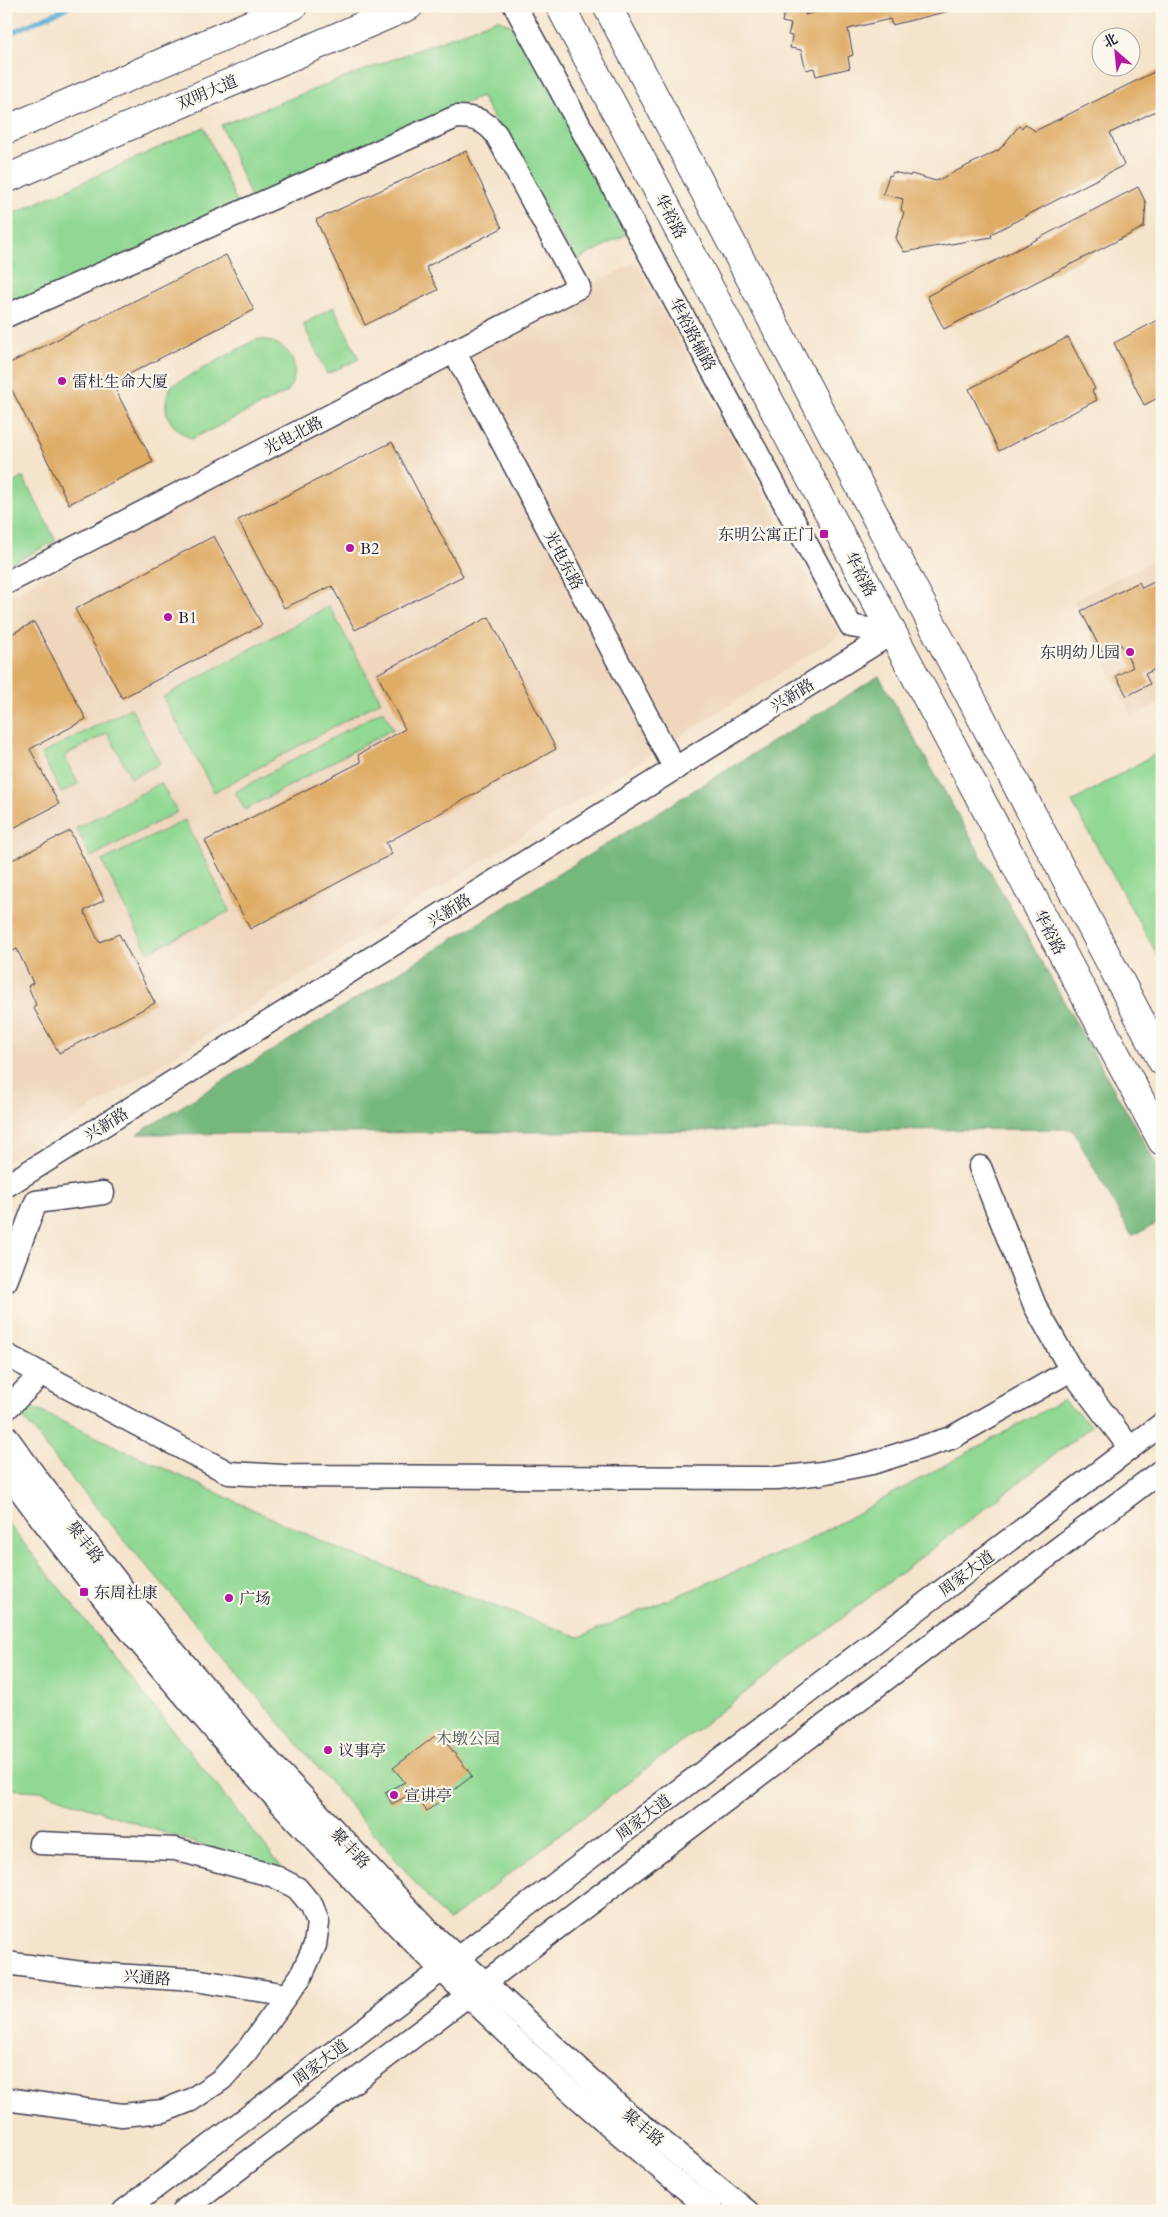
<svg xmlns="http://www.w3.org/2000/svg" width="1168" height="2217" font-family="Cardo,'Noto Serif SC',serif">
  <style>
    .built { fill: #efd6bc }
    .green { fill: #90d893; stroke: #597d67 }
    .forest { fill: #74b87d; stroke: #4b6d5c }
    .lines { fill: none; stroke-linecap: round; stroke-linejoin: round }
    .stream { stroke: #5cabd6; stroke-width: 5 }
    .building { fill: #dfac66 }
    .minor-casing { stroke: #423f51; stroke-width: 25 }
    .major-casing { stroke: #423f51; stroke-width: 30 }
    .minor { stroke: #fff; stroke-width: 22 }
    .major { stroke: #fff; stroke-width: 28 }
    .poi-dot { fill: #b5179e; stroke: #fbf7ec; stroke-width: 2 }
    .labels { text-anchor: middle; stroke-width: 4.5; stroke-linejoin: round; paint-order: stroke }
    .street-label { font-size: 16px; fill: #22223b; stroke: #fbf7ec }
    .poi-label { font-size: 16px; fill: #22223b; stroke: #fbf7ec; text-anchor: start }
    .park-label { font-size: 16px; fill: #435955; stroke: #fbf7ec }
  </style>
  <rect width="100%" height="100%" fill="#fbf7ec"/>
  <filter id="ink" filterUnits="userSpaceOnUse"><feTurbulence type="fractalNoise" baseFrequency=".02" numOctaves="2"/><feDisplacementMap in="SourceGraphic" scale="10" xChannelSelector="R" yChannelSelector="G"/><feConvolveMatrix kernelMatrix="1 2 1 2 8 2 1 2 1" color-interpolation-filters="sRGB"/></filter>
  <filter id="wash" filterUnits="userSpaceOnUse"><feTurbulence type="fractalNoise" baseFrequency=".0096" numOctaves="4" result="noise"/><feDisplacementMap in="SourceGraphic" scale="20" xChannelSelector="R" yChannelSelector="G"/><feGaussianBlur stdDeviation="1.12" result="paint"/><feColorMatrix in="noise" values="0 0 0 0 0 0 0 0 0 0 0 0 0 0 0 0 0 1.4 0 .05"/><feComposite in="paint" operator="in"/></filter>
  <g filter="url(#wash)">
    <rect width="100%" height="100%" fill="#f5e4cc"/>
    <g class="built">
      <path d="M636 262 840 635 6 1162V597Z"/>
      <path d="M1162 556V702L1132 717 1073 601Z"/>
    </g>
    <g class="green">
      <path d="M498 19 523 32 627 234 575 261 481 96 252 200 221 125Z"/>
      <path d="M204 127 238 205 6 308V217Z"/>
      <path d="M334 307 359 359 327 374 303 324Z"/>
      <path d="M257 339C287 340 306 365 287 392L192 439C169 428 159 410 171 386Z"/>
      <path d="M23 477 56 541 6 566V487Z"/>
      <path d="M329 606 381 701 214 792 163 697Z"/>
      <path d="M131 708 160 764 131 778 108 733 64 756 78 784 61 793 41 754Z"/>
      <path d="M383 710 393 729 245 810 235 792Z"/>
      <path d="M1162 750V963L1072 802Z"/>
      <path d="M161 783 177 812 91 857 76 828Z"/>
      <path d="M185 820 230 911 148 952 102 861Z"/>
      <path d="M7 1396 341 1550 579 1637 805 1542 1063 1400 1092 1426 448 1921 53 1456Z"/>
      <path d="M6 1521 287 1874 40 1791 6 1789Z"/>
    </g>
    <path class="forest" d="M879 676 1162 1174V1221L1132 1236 1072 1129 137 1134Z"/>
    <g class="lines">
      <path class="stream" d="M6 35 71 6"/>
    </g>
    <g id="blocks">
      <g class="building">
        <path d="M785 6H807L805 15 840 6H948L949 11 892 25 890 19 848 29 853 55 848 57 850 68 816 76 814 68 806 70 801 50 790 48 792 36 788 35 791 24 782 22Z"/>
        <path d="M1162 68V108L1110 133 1124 165 991 234 992 237 904 252 896 238 904 212 901 210 903 199 883 194 889 175 891 176 893 172 910 176 911 174 936 181 999 150 1019 126 1022 128 1025 124 1035 131Z"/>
        <path d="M466 151 502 228 426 267 438 290 365 325 316 220Z"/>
        <path d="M1138 187 1146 203 1144 227 944 329 927 296Z"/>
        <path d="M226 255 254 310 112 383 153 462 69 504 6 378V365Z"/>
        <path d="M1162 318V396L1144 405 1114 343Z"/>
        <path d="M1068 337 1095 389 1092 391 1097 400 999 451 969 389Z"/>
        <path d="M392 442 463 576 355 630 332 586 284 608 238 520Z"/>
        <path d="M214 536 262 625 122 698 75 609Z"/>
        <path d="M1162 578V646L1157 648 1162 658V666L1145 674 1150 684 1127 696 1116 676 1133 667 1120 643 1102 652 1081 611 1139 582 1142 588Z"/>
        <path d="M489 617 556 749 386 843 392 854 250 929 205 841 361 762 358 755 405 729 377 674Z"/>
        <path d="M34 622 86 719 30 749 59 804 6 832V637Z"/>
        <path d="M70 831 104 900 84 911 99 942 119 934 155 1003 59 1053 33 1007 36 1005 28 986 33 983 17 949 11 952 6 940V863Z"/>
        <path d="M439 1733 472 1776 427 1811 413 1793 392 1804 385 1792 405 1782 393 1768Z"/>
      </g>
    </g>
  </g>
  <g filter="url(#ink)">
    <use href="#blocks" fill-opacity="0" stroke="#423f51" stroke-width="1"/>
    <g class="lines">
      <g class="minor-casing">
        <g id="minor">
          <path d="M515 6 851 626 892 633"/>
          <path d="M6 316 456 117C474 117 485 120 496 134L579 287 6 583"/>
          <path d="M454 351 675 769"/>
          <path d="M980 1167 1035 1306 1071 1370 1130 1448"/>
          <path d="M6 1186 892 633"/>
          <path d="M6 1281 36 1202 103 1193"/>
          <path d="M6 1355 229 1473 283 1476 777 1478 822 1473 872 1463 951 1438 1071 1370"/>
          <path d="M6 1409 42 1374"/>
          <path d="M6 1436 38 1480 147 1620 258 1749 431 1933 620 2107 747 2211"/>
          <path d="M6 1471C104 1606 213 1733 328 1854 448 1981 575 2102 713 2211"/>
          <path d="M6 1963 82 1973 195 1980 287 1995"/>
          <path d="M6 2099 122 2115 163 2111 191 2100 222 2079 246 2052 301 1976 315 1945 318 1923 312 1906 297 1888 274 1876 175 1849 40 1843"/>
          <path d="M124 2211 1162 1424"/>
          <path d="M183 2211 1162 1470"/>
        </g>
      </g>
      <g class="major-casing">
        <g id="major">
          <path d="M560 6 1162 1141"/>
          <path d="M607 6 1162 1061"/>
          <path d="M6 130 293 6"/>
          <path d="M6 179 409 6"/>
        </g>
      </g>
      <use href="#minor" class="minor"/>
      <use href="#major" class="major"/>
    </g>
  </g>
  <g class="poi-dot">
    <circle cx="62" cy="381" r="5"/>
    <rect x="819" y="529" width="10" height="10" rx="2.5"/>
    <circle cx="350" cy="548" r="5"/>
    <circle cx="168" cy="617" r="5"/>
    <circle cx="1130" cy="652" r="5"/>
    <rect x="79" y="1587" width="10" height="10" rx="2.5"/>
    <circle cx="229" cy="1598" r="5"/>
    <circle cx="328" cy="1750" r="5"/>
    <circle cx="394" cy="1795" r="5"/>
  </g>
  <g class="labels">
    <g class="street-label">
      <text transform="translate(207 92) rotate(-23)" y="6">双明大道</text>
      <text transform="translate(671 216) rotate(62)" y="6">华裕路</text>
      <text transform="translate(693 334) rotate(62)" y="6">华裕路辅路</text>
      <text transform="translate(293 435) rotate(-27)" y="6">光电北路</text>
      <text transform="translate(564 560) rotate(62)" y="6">光电东路</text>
      <text transform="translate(861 574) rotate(62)" y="6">华裕路</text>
      <text transform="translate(792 695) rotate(-32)" y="6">兴新路</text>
      <text transform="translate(449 910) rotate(-32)" y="6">兴新路</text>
      <text transform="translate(1050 932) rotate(62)" y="6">华裕路</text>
      <text transform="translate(106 1124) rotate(-32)" y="6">兴新路</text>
      <text transform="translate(86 1542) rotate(52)" y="6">聚丰路</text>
      <text transform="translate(966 1573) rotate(-37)" y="6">周家大道</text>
      <text transform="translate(643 1817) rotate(-37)" y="6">周家大道</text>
      <text transform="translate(351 1848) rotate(47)" y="6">聚丰路</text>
      <text transform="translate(147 1977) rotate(4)" y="6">兴通路</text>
      <text transform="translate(320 2062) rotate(-37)" y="6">周家大道</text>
      <text transform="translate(644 2127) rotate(40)" y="6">聚丰路</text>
    </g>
    <g class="poi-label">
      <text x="72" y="387">雷杜生命大厦</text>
      <text x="814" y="540" text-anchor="end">东明公寓正门</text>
      <text x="360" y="554">B2</text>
      <text x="178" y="623">B1</text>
      <text x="1120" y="658" text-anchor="end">东明幼儿园</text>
      <text x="94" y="1598">东周社康</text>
      <text x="239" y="1604">广场</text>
      <text x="338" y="1756">议事亭</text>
      <text x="404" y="1801">宣讲亭</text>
    </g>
    <g class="park-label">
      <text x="468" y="1744">木墩公园</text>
    </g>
  </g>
  <rect width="1168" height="2217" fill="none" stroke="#fbf7ec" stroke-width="25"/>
  <g transform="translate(1116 52) rotate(333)"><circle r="24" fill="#fbf7ec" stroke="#a4a2a5"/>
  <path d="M0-4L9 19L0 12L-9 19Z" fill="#b5179e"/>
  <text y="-8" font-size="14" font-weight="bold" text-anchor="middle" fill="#22223b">北</text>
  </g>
</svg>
